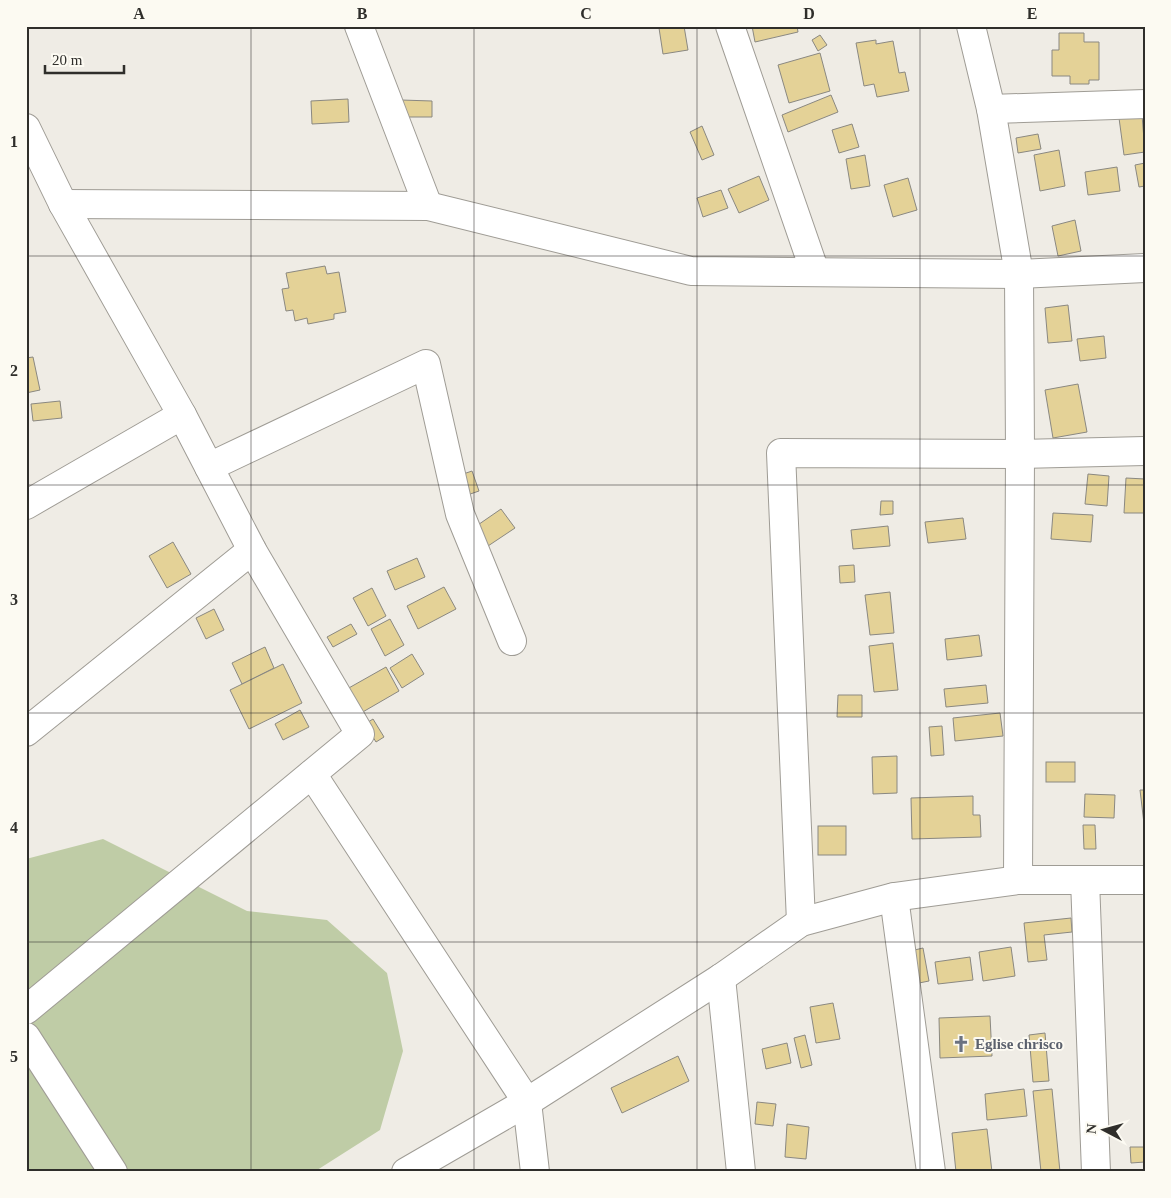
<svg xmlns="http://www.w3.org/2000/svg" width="1171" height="1198" font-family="'Times New Roman',serif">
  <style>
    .green { fill: #bfcca6 }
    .building { fill: #e4d297; stroke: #8a8881 }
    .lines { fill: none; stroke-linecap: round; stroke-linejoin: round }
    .minor-casing { stroke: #9f9c95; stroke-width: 30 }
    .minor { stroke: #fff; stroke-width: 28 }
    .grid { fill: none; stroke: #2f2e2b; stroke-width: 1; stroke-opacity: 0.55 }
    .labels { text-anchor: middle; stroke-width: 4; stroke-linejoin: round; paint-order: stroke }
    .worship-label { font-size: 15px; font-weight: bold; fill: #5b616d; stroke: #fcfaf2; text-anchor: start }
    .neatline { fill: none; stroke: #2f2e2b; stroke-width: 2 }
    .grid-label { font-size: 16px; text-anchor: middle; font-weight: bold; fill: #2f2e2b }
  </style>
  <rect width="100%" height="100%" fill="#efece5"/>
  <path class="green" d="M103 839 247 911 327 920 387 973 403 1051 380 1130 314 1172H26V859Z"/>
  <g class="building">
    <path d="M671 26H684L688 50 663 54 659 28Z"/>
    <path d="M752 26H797L798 32 755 42Z"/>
    <path d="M1059 33H1084V42H1099V80H1089V84H1070V76H1052V50H1059Z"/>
    <path d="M820 35 827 45 818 51 812 40Z"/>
    <path d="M876 40V44L893 41 899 73 905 72 909 91 877 97 874 84 864 86 856 43Z"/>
    <path d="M820 53 830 91 789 103 778 65Z"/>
    <path d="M831 95 838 112 788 132 782 115Z"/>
    <path d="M348 99 349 122 312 124 311 101Z"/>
    <path d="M401 100 432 101V117H401Z"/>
    <path d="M1142 115 1145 152 1124 155 1119 118Z"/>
    <path d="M852 124 859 147 839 153 832 130Z"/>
    <path d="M702 126 714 155 702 160 690 132Z"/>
    <path d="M1038 134 1041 149 1018 153 1016 138Z"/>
    <path d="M1059 150 1065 186 1040 191 1034 155Z"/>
    <path d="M865 155 870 186 851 189 846 159Z"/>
    <path d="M1145 163V186L1139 187 1135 165Z"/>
    <path d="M1117 167 1120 191 1088 195 1085 172Z"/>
    <path d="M759 176 769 200 739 213 728 189Z"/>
    <path d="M908 178 917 210 893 217 884 185Z"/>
    <path d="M721 190 728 208 703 217 697 198Z"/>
    <path d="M1075 220 1081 251 1058 256 1052 226Z"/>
    <path d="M325 266 327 274 339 272 346 312 334 314V319L308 324 307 318 295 321 293 310 286 311 282 289 289 288 286 273Z"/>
    <path d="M1068 305 1072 341 1048 343 1045 308Z"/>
    <path d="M1104 336 1106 358 1080 361 1077 339Z"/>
    <path d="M33 357 40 390 26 393V358Z"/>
    <path d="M1078 384 1087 432 1053 438 1045 390Z"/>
    <path d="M60 401 62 418 33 421 31 404Z"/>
    <path d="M472 471 479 491 450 501 443 481Z"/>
    <path d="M1088 474 1109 476 1107 506 1085 504Z"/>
    <path d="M1126 478 1145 479V513H1124Z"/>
    <path d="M881 501H893V514L880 515Z"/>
    <path d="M501 509 515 528 485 548 472 529Z"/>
    <path d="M1053 513 1093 515 1091 542 1051 539Z"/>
    <path d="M963 518 966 539 928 543 925 522Z"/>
    <path d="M888 526 890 546 853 549 851 530Z"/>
    <path d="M173 542 191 574 167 588 149 556Z"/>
    <path d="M417 558 425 577 395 590 387 571Z"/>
    <path d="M854 565 855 582 840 583 839 566Z"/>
    <path d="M444 587 456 609 418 629 407 606Z"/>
    <path d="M372 588 386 616 368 626 353 598Z"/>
    <path d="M890 592 894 633 870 635 865 595Z"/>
    <path d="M214 609 224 630 206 639 196 618Z"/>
    <path d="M390 619 404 645 385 656 371 629Z"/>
    <path d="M351 624 357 634 333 647 327 637Z"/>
    <path d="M979 635 982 656 947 660 945 639Z"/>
    <path d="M893 643 898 690 874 692 869 646Z"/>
    <path d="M265 647 274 668 242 684 232 663Z"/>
    <path d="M412 654 424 674 402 688 390 668Z"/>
    <path d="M283 664 302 703 249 729 230 690Z"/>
    <path d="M386 667 399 691 361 713 347 689Z"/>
    <path d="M986 685 988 703 946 707 944 689Z"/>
    <path d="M838 695H862V717H837Z"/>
    <path d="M300 710 309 727 283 740 275 724Z"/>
    <path d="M1000 713 1003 736 955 741 953 718Z"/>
    <path d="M373 719 384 737 376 742 365 724Z"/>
    <path d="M942 726 944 755 931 756 929 727Z"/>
    <path d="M897 756V793L873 794 872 757Z"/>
    <rect x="1046" y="762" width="29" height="20"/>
    <path d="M1140 790H1145V832Z"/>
    <path d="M1085 794 1115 795 1114 818 1084 817Z"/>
    <path d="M973 796V815H980L981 837 912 839 911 798Z"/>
    <path d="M1083 825H1095L1096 849H1084Z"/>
    <rect x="818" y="826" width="28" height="29"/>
    <path d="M1071 918 1072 932 1044 935 1047 960 1028 962 1024 923Z"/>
    <path d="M1011 947 1015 976 983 981 979 952Z"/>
    <path d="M923 948 929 981 914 984 906 952Z"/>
    <path d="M970 957 973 980 938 984 935 962Z"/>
    <path d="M833 1003 840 1039 816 1043 810 1007Z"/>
    <path d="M990 1016 992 1056 940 1058 939 1018Z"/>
    <path d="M1045 1033 1049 1081 1033 1082 1029 1035Z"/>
    <path d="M805 1035 812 1065 801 1068 794 1038Z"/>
    <path d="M787 1043 791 1063 766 1069 762 1049Z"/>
    <path d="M678 1056 689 1081 622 1113 611 1088Z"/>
    <path d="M1024 1089 1027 1116 987 1120 985 1094Z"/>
    <path d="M1052 1089 1060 1172H1041L1033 1091Z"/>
    <path d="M757 1102 776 1104 773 1126 755 1124Z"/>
    <path d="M787 1124 809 1127 806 1159 785 1157Z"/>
    <path d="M987 1129 992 1172H956L952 1133Z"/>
    <path d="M1130 1147H1145V1162L1131 1163Z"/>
  </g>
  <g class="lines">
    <g class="minor-casing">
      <g id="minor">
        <path d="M359 26 428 206"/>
        <path d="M730 26 815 272"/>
        <path d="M971 26 991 109 1019 274 1020 454 1018 880"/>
        <path d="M991 109 1145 104"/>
        <path d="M26 128 63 204 182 415 252 550 360 734 26 1010"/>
        <path d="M63 204 428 206 691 271 1019 274 1145 268"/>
        <path d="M209 467 426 364 460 514 512 641"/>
        <path d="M26 505 182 415"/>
        <path d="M26 732 252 550"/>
        <path d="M312 774 527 1102 535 1172"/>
        <path d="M1085 880 1096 1172"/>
        <path d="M894 897 931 1172"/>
        <path d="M801 922 781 453 1020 454 1145 451"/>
        <path d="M721 978 741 1172"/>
        <path d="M26 1037 113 1172"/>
        <path d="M406 1172 527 1102 721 978 801 922 894 897 1018 880H1145"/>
      </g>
    </g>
    <use href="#minor" class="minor"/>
  </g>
  <path class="grid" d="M251 26V1172M474 26V1172M697 26V1172M920 26V1172M26 256H1145M26 485H1145M26 713H1145M26 942H1145"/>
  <defs>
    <g id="church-bare" transform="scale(1.35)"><path d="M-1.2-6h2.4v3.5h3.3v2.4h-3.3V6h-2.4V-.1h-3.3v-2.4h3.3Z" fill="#6b7280" stroke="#fcfaf2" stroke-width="2.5" paint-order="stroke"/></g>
  </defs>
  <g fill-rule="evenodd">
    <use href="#church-bare" x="961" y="1044"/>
  </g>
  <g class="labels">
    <g class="worship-label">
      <text x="975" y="1049">Eglise chrisco</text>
    </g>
  </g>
  <rect width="1171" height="1198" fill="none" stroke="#fcfaf2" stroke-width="55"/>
  <g transform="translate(1104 1130) rotate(276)" stroke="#fcfaf2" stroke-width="4" paint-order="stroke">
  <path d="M0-4L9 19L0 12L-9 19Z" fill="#2f2e2b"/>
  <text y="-8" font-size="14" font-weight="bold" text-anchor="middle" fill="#2f2e2b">N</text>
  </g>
  <path d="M45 65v8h79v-8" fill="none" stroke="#2f2e2b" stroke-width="2.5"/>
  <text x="52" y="65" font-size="15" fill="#2f2e2b" stroke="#fcfaf2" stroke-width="4" paint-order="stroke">20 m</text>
  <rect x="28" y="28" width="1116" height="1142" class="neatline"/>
  <g class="grid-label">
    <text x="139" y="19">A</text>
    <text x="362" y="19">B</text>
    <text x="586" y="19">C</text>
    <text x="809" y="19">D</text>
    <text x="1032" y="19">E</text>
    <text x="14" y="147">1</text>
    <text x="14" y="376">2</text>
    <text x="14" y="605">3</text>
    <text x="14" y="833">4</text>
    <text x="14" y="1062">5</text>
  </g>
</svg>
